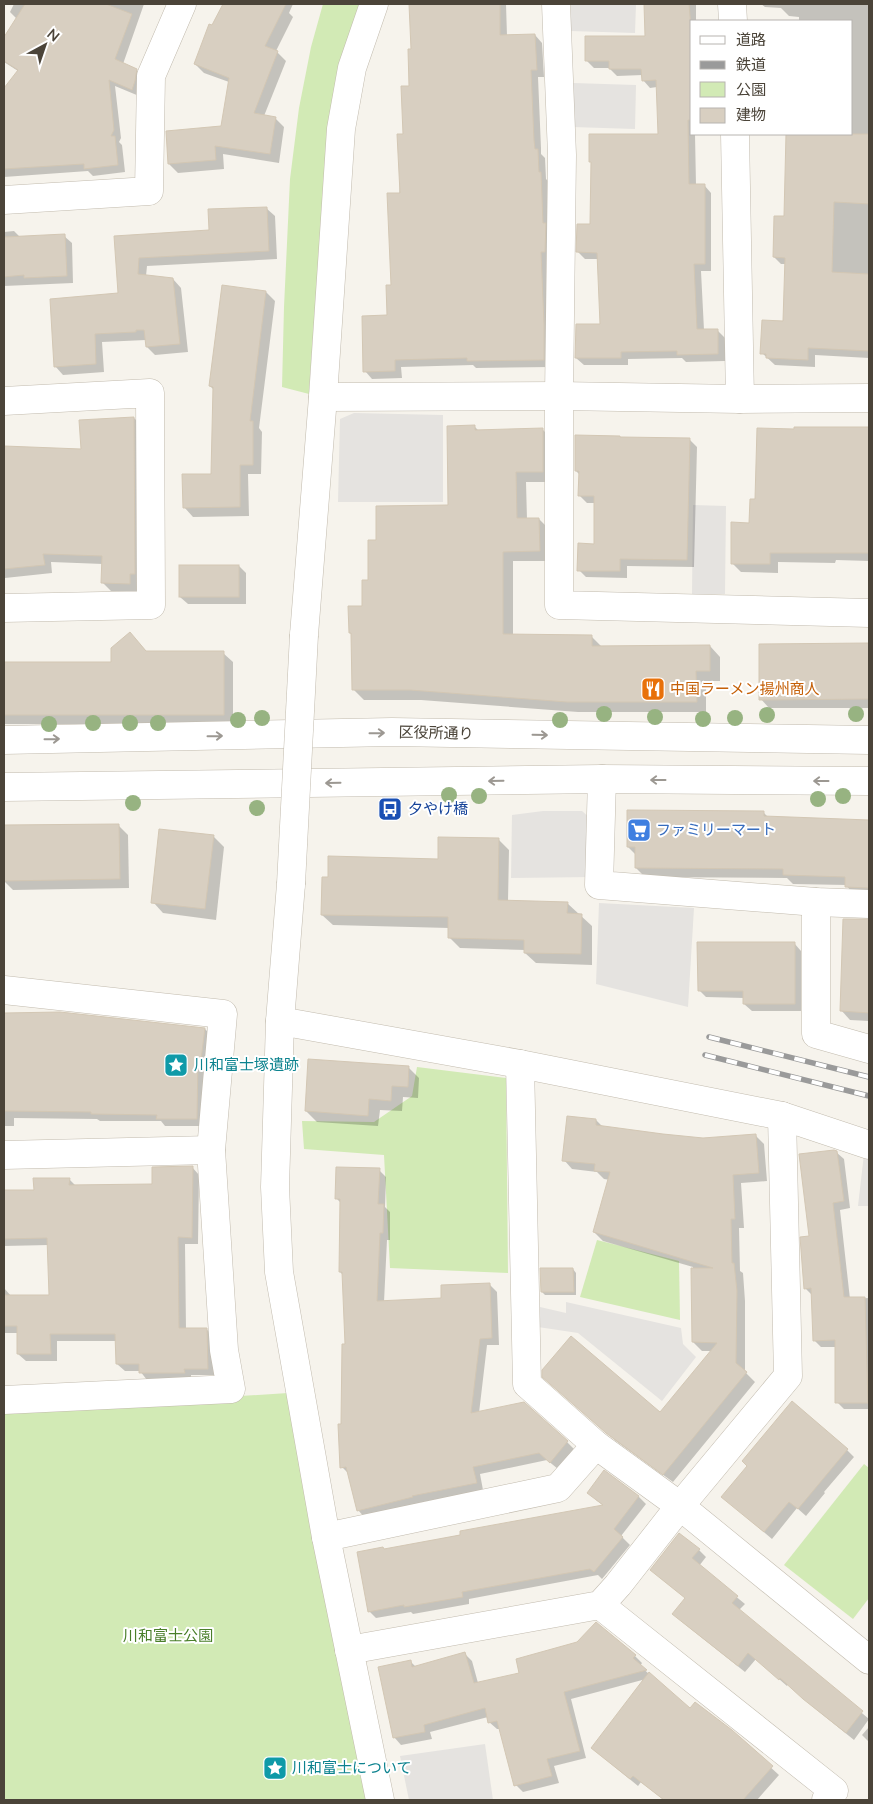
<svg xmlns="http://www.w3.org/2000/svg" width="873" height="1804" font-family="Lato,'Noto Sans JP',sans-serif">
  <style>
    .green { fill: #d2eab5 }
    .parking { fill: #e5e3e0 }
    .shadow { fill: #0003 }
    .building { fill: #d8cfc1; stroke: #d3c7b4 }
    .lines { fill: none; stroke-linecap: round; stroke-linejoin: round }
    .minor-casing { stroke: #c2bbae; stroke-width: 29 }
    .minor { stroke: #fff; stroke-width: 28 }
    .rail-casing { stroke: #9a9a9a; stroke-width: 5.5 }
    .rail { stroke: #fff; stroke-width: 4; stroke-dasharray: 11; stroke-linecap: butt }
    .minor-bridge-casing { stroke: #c2bbae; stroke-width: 29; stroke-linecap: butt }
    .minor-bridge { stroke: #fff; stroke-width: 28 }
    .tree { fill: #97b381 }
    .oneway { stroke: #9c9892 }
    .labels { text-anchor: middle; stroke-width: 4; stroke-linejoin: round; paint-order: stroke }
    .food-label { font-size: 15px; fill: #c56008; stroke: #fff; text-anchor: start }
    .street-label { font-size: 15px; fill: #4b4439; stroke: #fff }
    .transit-label { font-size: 15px; fill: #164399; stroke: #fff; text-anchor: start }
    .shop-label { font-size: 15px; fill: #366cbe; stroke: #fff; text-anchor: start }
    .culture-label { font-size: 15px; fill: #0d838f; stroke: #fff; text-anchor: start }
    .park-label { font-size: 15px; fill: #4a7f2a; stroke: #fff }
  </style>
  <rect width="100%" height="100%" fill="#f6f3ec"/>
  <g class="green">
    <path d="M323 4H360L321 224 309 394 282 387 284 307 290 179 299 108 311 47Z"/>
    <path d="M417 1067 506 1078 508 1273 390 1268 384 1155 304 1149 302 1121 374 1122 412 1096Z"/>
    <path d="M597 1240 679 1261 680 1320 580 1297Z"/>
    <path d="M288 1393 366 1800H4V1411Z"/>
    <path d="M864 1464 869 1468V1598L853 1619 784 1565Z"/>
  </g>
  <g class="parking">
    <path d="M571 4H636L635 33 570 31Z"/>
    <path d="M573 83 636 85 635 129 572 127Z"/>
    <path d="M354 413 443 415V502H338L340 419Z"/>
    <path d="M693 505 726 506 725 594H692Z"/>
    <path d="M543 811H582L592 820 593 877 511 878 512 815Z"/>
    <path d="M599 903 694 908 688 1007 596 984Z"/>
    <path d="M864 1154 869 1156V1206H858Z"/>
    <path d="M566 1302 681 1328 683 1344 696 1357 662 1401 578 1333 538 1327 540 1307 566 1313Z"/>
    <path d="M485 1744 493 1800H409L400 1756Z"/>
  </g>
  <g class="shadow">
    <path d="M14 4H144L123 64 136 70 144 77 139 96 115 86 121 138 119 142 122 145 125 172 93 176 88 171 4 177V90L18 71 4 62V40L17 19 10 12Z"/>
    <path d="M224 4H293L289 13 293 17 276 51 286 61 264 116 275 118 284 127 279 163 223 154 224 169 178 173 169 164 222 127 229 82 204 73 195 64Z"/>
    <path d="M410 4H506L507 36 535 35 542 43 544 77H538L541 148V154L545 158 546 179 548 181 551 367 476 368 473 365 401 367 402 378 372 379 365 371 388 316 392 286 404 135 410 87 412 50Z"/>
    <path d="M645 4H696V21H692V134H695L696 185H704L711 193V271H701L704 330H717L725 338V361L686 362 682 358 628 359V365H584L576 358 601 325 598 259H585L578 252 591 225 592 163 590 161 659 135 657 87 650 88 643 80V75L617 76 609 68H594L587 61 646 37Z"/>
    <path d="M761 4H869V358L815 355V367L775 365 762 353 784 323 786 264H781L774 257 785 218 787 134H852V21H799V17L789 16 781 8 765 7Z"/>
    <path d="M266 208 275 216 277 259 147 266 146 276 173 279 181 288 188 352 155 355 147 347 146 340 102 342 104 372 63 375 55 366 119 294 115 237 210 231Z"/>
    <path d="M14 231 20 237 64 236 72 243 73 283 4 286V232Z"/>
    <path d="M266 292 275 301 259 428 262 432 261 474H248L249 516 193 517 184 507 212 475 214 390 210 386Z"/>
    <path d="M134 418 142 426 137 591H111L103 583V564L51 562 52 573 5 578 4 576V447L82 450Z"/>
    <path d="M474 426 479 431 543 430 553 440V482H526L527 519H539L549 529 550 561H513V635L591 636 602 647 710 646 720 657V681H706V712H578L421 700H364L354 690 352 635 350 633 363 607 377 541 450 506Z"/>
    <path d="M796 428 869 429V561L836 560 835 563 778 562V573L741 572 732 563 750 524 756 500Z"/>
    <path d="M620 437 622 439 690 440 697 447 694 567 627 566V578L586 577 579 570 595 545V503H587L580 496V475L576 471Z"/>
    <path d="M239 566 246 573V604H188L180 597Z"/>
    <path d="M130 634 147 652 223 653 233 662V725L4 724V663H112Z"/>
    <path d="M869 644V708H769L761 699 760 645Z"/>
    <path d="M763 812 769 818 869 821V897L855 896 846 885 793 884 787 878 645 877 636 868V855L628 847Z"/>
    <path d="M118 825 128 835 129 888 13 890 4 881V826Z"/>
    <path d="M213 836 224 847 216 920 163 913 153 902Z"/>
    <path d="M498 839 509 850 508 901 567 903 592 926V965L536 963 525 953V950L460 948 449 937V928L333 925 322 915 439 860Z"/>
    <path d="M845 920 869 921V1021L850 1020 841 1010Z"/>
    <path d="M794 943 801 951V1011H752L744 1004V998L706 997 699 990Z"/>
    <path d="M4 1013H60L205 1029 212 1036 204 1126H165L161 1121H100L97 1119 14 1118V1126H4Z"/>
    <path d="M408 1067 419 1078 418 1098 403 1097 402 1111 380 1110 378 1126 317 1122 306 1111Z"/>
    <path d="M596 1120 603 1127 703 1139 755 1135 764 1144 767 1181 741 1183 744 1228H739L740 1271 743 1273 745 1301V1372L755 1382 673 1482 616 1441 553 1385 661 1414 712 1351H702L693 1342V1267L603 1241 594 1232 610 1180 604 1179 597 1172 572 1169 564 1160Z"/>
    <path d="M836 1152 844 1159 850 1208 840 1210 850 1299 869 1298V1409H844L837 1402 836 1347H821L814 1340 813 1296 806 1289 810 1237Z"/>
    <path d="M192 1167 199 1175 198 1244H185L186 1329H206L214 1336 215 1375H191V1380H147L140 1371H125L117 1364V1341H57V1361H26L18 1354V1333H4V1288L11 1296H50L49 1245 4 1246V1192L35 1191 69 1179 76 1186H153Z"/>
    <path d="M379 1170 386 1177 385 1207 390 1212V1240H387L384 1302 443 1300 489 1284 497 1292 499 1345H487L479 1413 567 1442 574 1449 558 1469 547 1460 480 1474 483 1490 419 1503V1504L365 1518 358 1510 349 1474 342 1467 347 1345 343 1275 340 1272 341 1203 336 1198Z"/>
    <path d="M573 1269 576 1273V1295H545L542 1292Z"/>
    <path d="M847 1450 854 1457 824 1492 825 1493 806 1516 797 1508 772 1539 723 1497Z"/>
    <path d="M604 1472 639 1497 646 1504 621 1536 630 1545 602 1579 598 1575 469 1599V1604L413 1614 411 1612 376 1618 369 1611 385 1550 604 1506 596 1500Z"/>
    <path d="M699 1550 706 1557 699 1566 745 1604 739 1610 869 1719 854 1740 812 1706 788 1684 787 1686 756 1659 745 1672 681 1621 686 1598 659 1577Z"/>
    <path d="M596 1623 635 1656 642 1663 640 1666 690 1710 731 1731 779 1775 757 1800H664L641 1782 638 1786 592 1748 646 1679 571 1699 586 1758 554 1766 559 1783 523 1792 516 1785 501 1729H497L489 1722 488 1717 430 1732 432 1739 401 1745 394 1737 411 1662 416 1667 465 1654 472 1661 478 1683 521 1674 578 1643Z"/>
    <path d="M869 1727V1742L862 1735Z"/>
  </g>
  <g class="building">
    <path d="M25 4H106L132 14 115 59 137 69 135 81 132 90 109 80 114 130 111 136H115L118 165 84 169V164L4 169V88L18 70 4 61V37Z"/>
    <path d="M223 4H286L265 46 278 51 254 113 276 117 270 154 215 146 216 160 168 164 166 131 221 126 229 78 194 64 209 24 212 25Z"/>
    <path d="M409 4H500V35L535 34 537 70H531L534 140 535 149H538L539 172H541L543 223H546L545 252H541L544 324V360L467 361V358L395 360V371L363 372 362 316 387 315 386 285H391L387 193H400L397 134H403L401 86H409L408 49H411Z"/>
    <path d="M644 4H689L692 39V120H688L689 184H705V264H694L697 329H718V354L677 355V351L621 352V358H575L576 324H600L597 253 576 252 577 224H590L591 162H589V134H658L656 80 642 81 641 69H609V61H585V36H645Z"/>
    <path d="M786 134H869V204L834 202 832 272 869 274V351L808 348V360L766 358V354H760L762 320 783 321 785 258 773 257 774 216H784Z"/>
    <path d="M267 207 269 251 139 258 138 274 173 278 180 344 146 347 144 330H136V332L95 334 96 364 54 367 50 299 118 293 114 236 209 230 208 209Z"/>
    <path d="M65 234 67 276 24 278V275L4 277V237Z"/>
    <path d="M222 285 266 291 250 421H253V465H240V507L183 508 182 474H211L213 387 209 386Z"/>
    <path d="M134 417 135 574H130V584L101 583 102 556 43 554 45 565 4 569V446L81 449 79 420Z"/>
    <path d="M475 425V430L543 428V472H516L517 518H539L540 551 503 552V634L592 635V646L710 645V671H696L697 702H567L410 690H352L351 633H349L348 606H362V580H368V540H376V506L448 505 447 426Z"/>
    <path d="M794 427H869V553H770V564H731V522L749 523 750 499H755L757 428 794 429Z"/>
    <path d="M575 435 620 436V437L690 438 687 560 620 559V571H577L578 543 594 544V496H578L579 471H575Z"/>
    <rect x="179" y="565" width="60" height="32"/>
    <path d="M130 632 146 651H224V715H4V662H111V648Z"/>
    <path d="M869 643V699L759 700V644Z"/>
    <path d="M627 810 764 811V816L869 820V888L845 887V877L783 875V869L635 868V847H627Z"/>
    <path d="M119 824 120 879 4 881V825Z"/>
    <path d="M159 829 214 835 205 909 151 903Z"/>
    <path d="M438 837 499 838 498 900 568 902 567 913 582 914 581 954 524 953V940L448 938V917L321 915 322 877H328V856L438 859Z"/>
    <path d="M843 919H869V1013L840 1011Z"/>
    <path d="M697 942H795V1004H743V991H698Z"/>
    <path d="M60 1012 205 1028 201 1060 198 1059 197 1119H156L157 1115 91 1114V1112L4 1111V1013Z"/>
    <path d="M308 1059 409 1066 408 1087 392 1086 391 1101 369 1099 368 1116 305 1111Z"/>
    <path d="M567 1116 596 1119V1125L663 1134 703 1138 756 1134 759 1173 733 1175 735 1219H731L732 1263H734L737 1291 736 1363 747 1372 663 1475 606 1433 542 1377V1370L571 1336 660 1412 717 1343 692 1342 691 1268H713L593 1232 610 1172 594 1171 595 1164 562 1161Z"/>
    <path d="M834 1150 837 1151 844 1201 833 1203 844 1297H865L868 1403H835V1340L813 1341 811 1288 804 1289 800 1237 809 1236 799 1154Z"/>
    <path d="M193 1166 192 1238 178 1237 179 1328H207L208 1369H184L185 1373H139V1364H116L115 1334H50L51 1354H17V1326H4V1295H49L47 1238 4 1239V1190H34L33 1178H70L69 1185 152 1184V1167Z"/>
    <path d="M336 1167 380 1168 378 1204H384L383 1233H380L377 1301 441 1298V1285L490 1283 492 1338 480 1339 471 1413 524 1402 568 1441 550 1463 539 1453 473 1467 477 1483 412 1496 413 1497 357 1511 346 1467 340 1468 338 1424H341L342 1344H345L342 1272H339L340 1199H335Z"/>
    <path d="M540 1268H573L574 1292H541Z"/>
    <path d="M792 1401 848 1449 798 1509 789 1502 764 1532 721 1497 747 1466 742 1461Z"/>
    <path d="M604 1470 639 1496 614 1529 623 1537 594 1572 590 1569 462 1592 463 1597 404 1607V1605L368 1612 357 1552 383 1547 384 1549 460 1535V1531L603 1505 587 1493Z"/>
    <path d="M679 1533 700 1549 692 1558 738 1596 732 1603 863 1711 846 1733 803 1699 780 1678 779 1680 748 1653 738 1666 672 1614 685 1598 650 1570Z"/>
    <path d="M596 1622 636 1655 633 1658 647 1670 564 1692 580 1751 547 1759 552 1776 514 1786 497 1721 488 1723 485 1708 424 1725 425 1732 393 1738 378 1667 411 1660 412 1667 465 1652 474 1683 519 1673 516 1659 577 1642Z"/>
    <path d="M649 1672 690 1708 695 1702 732 1730 773 1766 743 1800H664L633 1776 630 1779 591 1748Z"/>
  </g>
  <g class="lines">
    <g class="minor-casing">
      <g id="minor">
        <path d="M556 4 562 155 559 396V605L869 613"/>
        <path d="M732 4 733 21"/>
        <path d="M735 134 740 399"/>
        <path d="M4 200 149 191 151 76 182 4"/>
        <path d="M323 397 559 396 740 399 869 398"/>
        <path d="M4 401 150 393 151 605 4 608"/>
        <path d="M304 635 323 397 341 129 352 68 374 4"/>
        <path d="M4 740 392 732 869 740"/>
        <path d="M602 779 599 885 816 902 869 904"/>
        <path d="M4 787 602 779 869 781"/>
        <path d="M291 884 280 1021 275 1187 279 1272 326 1537 380 1800"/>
        <path d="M816 902V1034L869 1049"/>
        <path d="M4 990 223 1014 211 1150 224 1350 231 1389 4 1400"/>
        <path d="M280 1021 520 1064 782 1116 869 1145"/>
        <path d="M520 1064 527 1384 596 1445 680 1506 869 1660"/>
        <path d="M4 1155 211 1150"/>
        <path d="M326 1537 558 1488 596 1445"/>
        <path d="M600 1605 834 1791 826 1800"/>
        <path d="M349 1650 600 1605 618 1585 680 1506 788 1376 782 1116"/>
      </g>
    </g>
    <use href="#minor" class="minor"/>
    <g class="rail-casing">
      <g id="rail">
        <path d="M709 1037 869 1077"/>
        <path d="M705 1055 869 1096"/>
      </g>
    </g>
    <use href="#rail" class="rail"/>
    <g class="minor-bridge-casing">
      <path id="minor-bridge" d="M291 884 304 635"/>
    </g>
    <use href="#minor-bridge" class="minor-bridge"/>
  </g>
  <g class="tree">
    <circle cx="604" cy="714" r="8"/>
    <circle cx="856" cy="714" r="8"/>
    <circle cx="767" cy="715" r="8"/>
    <circle cx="655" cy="717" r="8"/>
    <circle cx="262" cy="718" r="8"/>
    <circle cx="735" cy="718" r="8"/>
    <circle cx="703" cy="719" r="8"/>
    <circle cx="238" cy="720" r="8"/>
    <circle cx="560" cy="720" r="8"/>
    <circle cx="93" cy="723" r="8"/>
    <circle cx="130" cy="723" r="8"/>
    <circle cx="158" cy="723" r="8"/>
    <circle cx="49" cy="724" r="8"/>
    <circle cx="449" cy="795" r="8"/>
    <circle cx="479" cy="796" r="8"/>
    <circle cx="843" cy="796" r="8"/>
    <circle cx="818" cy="799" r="8"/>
    <circle cx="133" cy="803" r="8"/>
    <circle cx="257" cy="808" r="8"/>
  </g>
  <defs><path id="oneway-shaft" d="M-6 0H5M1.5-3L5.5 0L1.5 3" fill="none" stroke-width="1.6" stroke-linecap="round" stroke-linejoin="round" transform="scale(1.25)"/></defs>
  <g class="oneway">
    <use href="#oneway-shaft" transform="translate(377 733) rotate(-1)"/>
    <use href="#oneway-shaft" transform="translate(540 735) rotate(1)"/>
    <use href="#oneway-shaft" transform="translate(215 736) rotate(-1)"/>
    <use href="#oneway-shaft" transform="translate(52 739) rotate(-1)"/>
    <use href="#oneway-shaft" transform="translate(658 780) rotate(-180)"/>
    <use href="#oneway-shaft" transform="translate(496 781) rotate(179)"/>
    <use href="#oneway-shaft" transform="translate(821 781) rotate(-180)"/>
    <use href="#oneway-shaft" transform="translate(333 783) rotate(179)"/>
  </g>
  <defs>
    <g id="restaurant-square" transform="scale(1.25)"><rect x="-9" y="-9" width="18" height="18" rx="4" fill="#e8710a" stroke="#fff"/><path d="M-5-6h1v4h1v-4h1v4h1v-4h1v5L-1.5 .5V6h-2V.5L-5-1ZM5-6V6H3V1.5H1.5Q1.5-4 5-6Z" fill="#fff"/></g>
    <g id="bus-square" transform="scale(1.25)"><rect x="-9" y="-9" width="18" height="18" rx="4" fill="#1a4fb4" stroke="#fff"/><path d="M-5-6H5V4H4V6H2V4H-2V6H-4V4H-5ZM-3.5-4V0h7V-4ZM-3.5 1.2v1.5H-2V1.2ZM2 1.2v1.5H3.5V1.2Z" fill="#fff"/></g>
    <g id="supermarket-square" transform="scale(1.25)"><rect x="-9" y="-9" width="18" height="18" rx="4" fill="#3f7fe0" stroke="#fff"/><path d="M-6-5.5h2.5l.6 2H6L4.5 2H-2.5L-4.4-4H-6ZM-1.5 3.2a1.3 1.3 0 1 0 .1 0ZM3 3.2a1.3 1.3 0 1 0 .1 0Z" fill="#fff"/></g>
    <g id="sight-square" transform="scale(1.25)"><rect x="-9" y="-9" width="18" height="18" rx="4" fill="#0f9aa8" stroke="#fff"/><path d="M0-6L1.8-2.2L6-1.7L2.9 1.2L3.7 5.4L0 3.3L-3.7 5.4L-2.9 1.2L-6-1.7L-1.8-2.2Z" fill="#fff"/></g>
  </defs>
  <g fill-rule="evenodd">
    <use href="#restaurant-square" x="653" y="689"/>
    <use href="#bus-square" x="390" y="809"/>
    <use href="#supermarket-square" x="639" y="830"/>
    <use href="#sight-square" x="176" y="1065"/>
    <use href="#sight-square" x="275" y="1768"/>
  </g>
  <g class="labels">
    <g class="food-label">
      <text x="670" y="694">中国ラーメン揚州商人</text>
    </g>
    <g class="street-label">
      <text transform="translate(436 733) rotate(1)" y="5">区役所通り</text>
    </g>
    <g class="transit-label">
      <text x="408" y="814">夕やけ橋</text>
    </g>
    <g class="shop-label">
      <text x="656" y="835">ファミリーマート</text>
    </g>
    <g class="culture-label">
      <text x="194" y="1070">川和富士塚遺跡</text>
      <text x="292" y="1773">川和富士について</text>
    </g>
    <g class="park-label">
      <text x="168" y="1641">川和富士公園</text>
    </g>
  </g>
  <rect width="873" height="1804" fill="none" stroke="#4b4439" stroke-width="10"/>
  <rect x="690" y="20" width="162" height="115" fill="#ffffff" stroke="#b7b4b0"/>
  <rect x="700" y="36" width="25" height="8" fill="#ffffff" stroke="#b7b4b0"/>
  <text x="736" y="45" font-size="15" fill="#4b4439">道路</text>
  <rect x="700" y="61" width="25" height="8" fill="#9a9a9a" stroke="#b7b4b0"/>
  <text x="736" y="70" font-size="15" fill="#4b4439">鉄道</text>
  <rect x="700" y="82" width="25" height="15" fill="#d2eab5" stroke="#b7b4b0"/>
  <text x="736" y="95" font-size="15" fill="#4b4439">公園</text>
  <rect x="700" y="108" width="25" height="15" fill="#d8cfc1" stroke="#b7b4b0"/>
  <text x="736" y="120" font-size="15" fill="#4b4439">建物</text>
  <g transform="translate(45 45) rotate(40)" stroke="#ffffff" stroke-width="4" paint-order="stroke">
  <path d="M0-4L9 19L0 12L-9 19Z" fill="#4b4439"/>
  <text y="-8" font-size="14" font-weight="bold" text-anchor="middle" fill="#4b4439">N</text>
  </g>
</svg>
